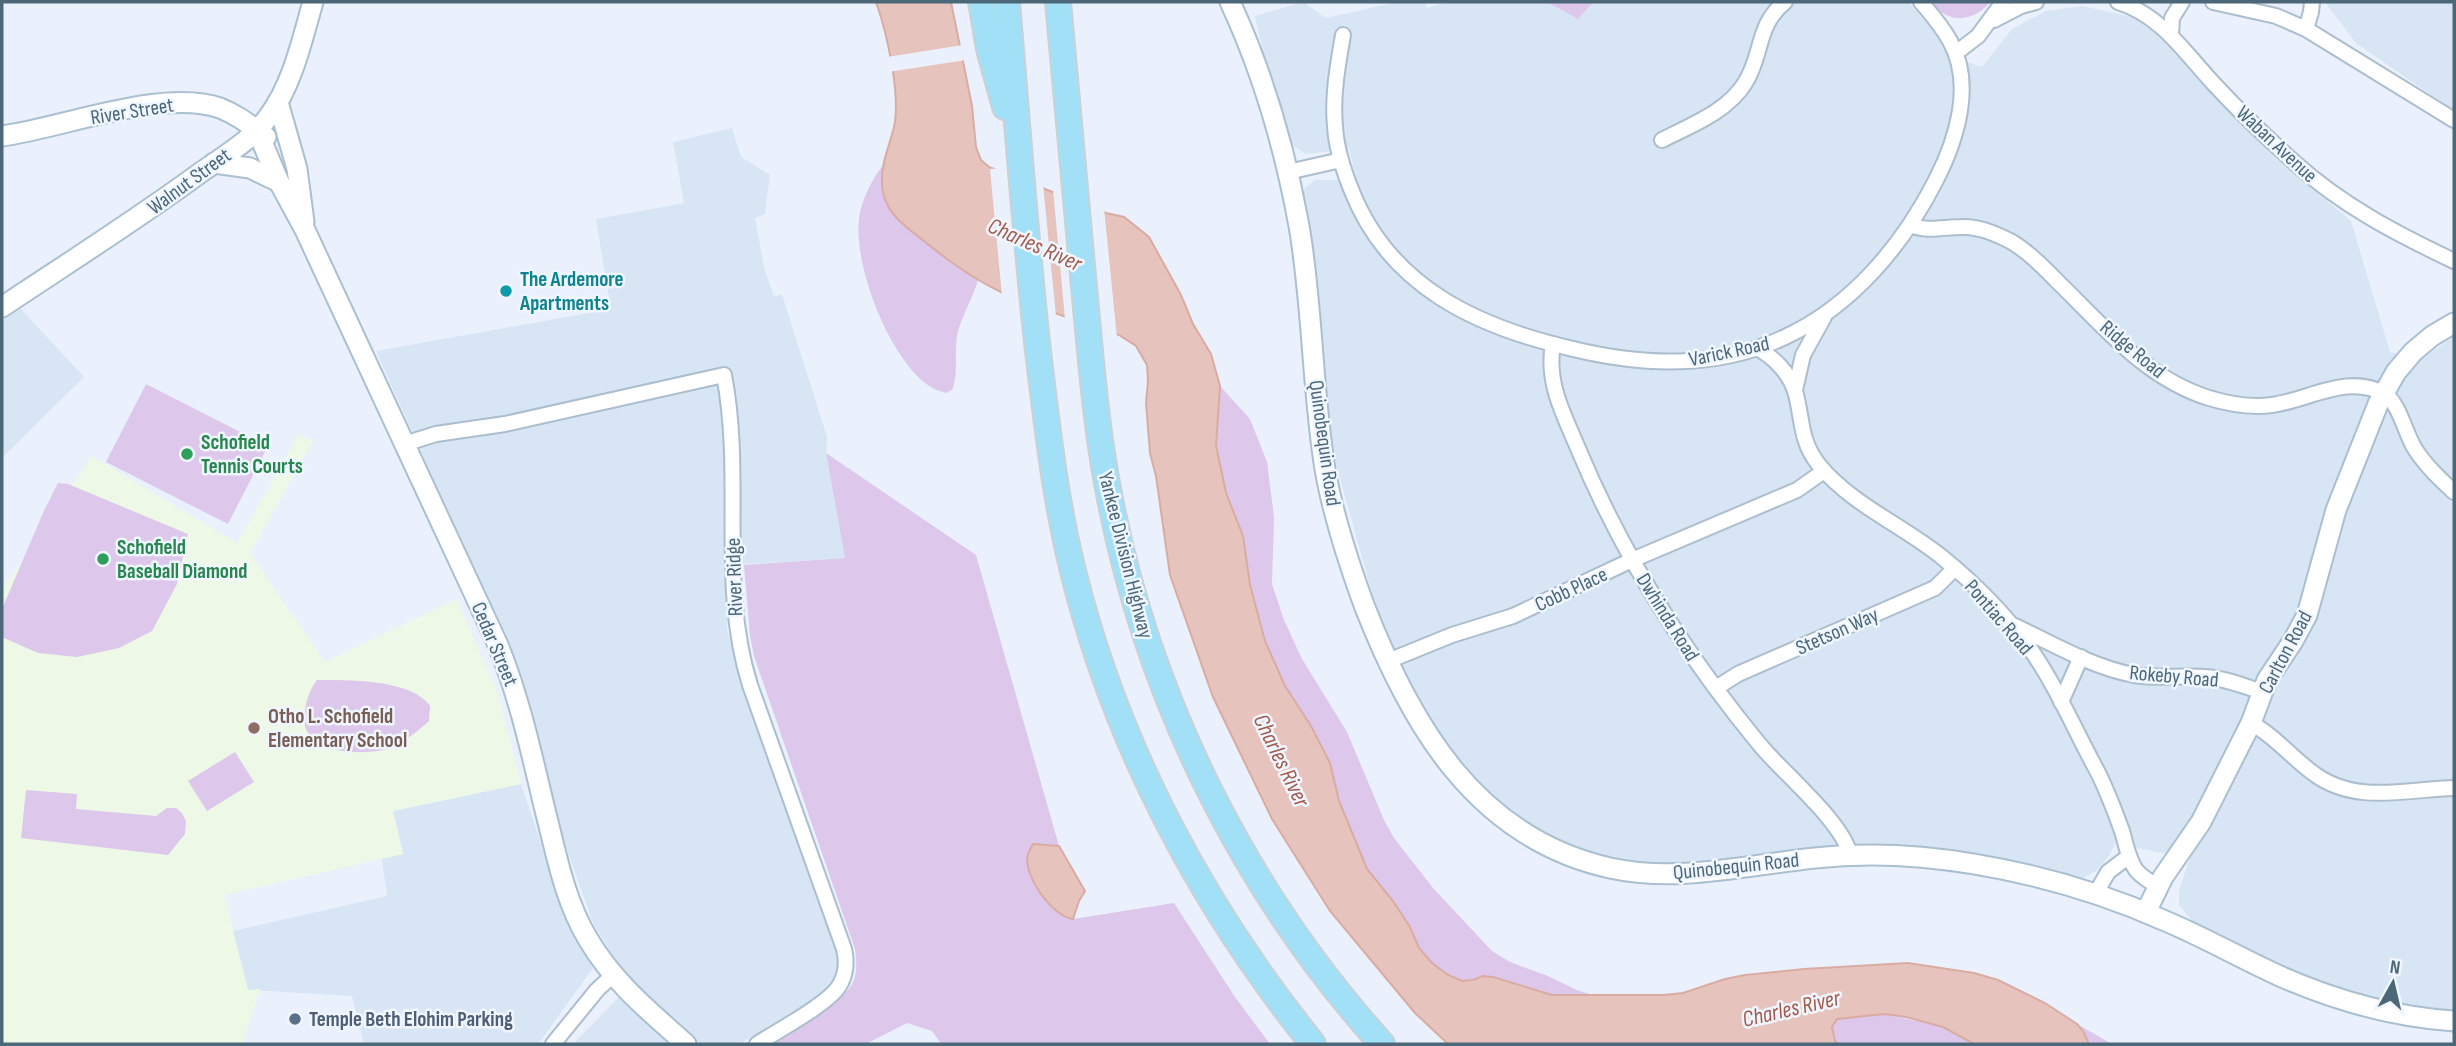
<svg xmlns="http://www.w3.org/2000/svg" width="2456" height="1046" font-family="'Sofia Sans Condensed',sans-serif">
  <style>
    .residential { fill: #d8e5f5 }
    .education { fill: #edf9e6 }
    .green { fill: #ddc7eb }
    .water { fill: #e7c3bd; stroke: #d9aca3; stroke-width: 2 }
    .pier { fill: #eaf1fd }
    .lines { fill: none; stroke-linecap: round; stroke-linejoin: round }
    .street-casing { stroke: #acbecd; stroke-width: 18 }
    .secondary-casing { stroke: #aabfd0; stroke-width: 23 }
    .highway-casing { stroke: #c9d2d6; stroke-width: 28 }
    .street { stroke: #fff; stroke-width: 14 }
    .secondary { stroke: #fff; stroke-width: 19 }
    .highway { stroke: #a1e0f6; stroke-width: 24 }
    .culture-dot { fill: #0f9aa8; stroke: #f0f6ff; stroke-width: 2.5 }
    .leisure-dot { fill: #2e9e5b; stroke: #f0f6ff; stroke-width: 2.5 }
    .education-dot { fill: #8d6e63; stroke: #f0f6ff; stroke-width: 2.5 }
    .service-dot { fill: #5c6f8a; stroke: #f0f6ff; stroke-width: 2.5 }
    .labels { text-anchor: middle; stroke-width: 5; stroke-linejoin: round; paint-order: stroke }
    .street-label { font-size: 21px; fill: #4c6878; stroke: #f0f6ff }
    .culture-label { font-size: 21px; font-weight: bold; fill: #0d838f; stroke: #f0f6ff; text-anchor: start }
    .leisure-label { font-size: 21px; font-weight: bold; fill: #27864d; stroke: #f0f6ff; text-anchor: start }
    .education-label { font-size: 21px; font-weight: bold; fill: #785e54; stroke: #f0f6ff; text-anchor: start }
    .service-label { font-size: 21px; font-weight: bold; fill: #4e5e75; stroke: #f0f6ff; text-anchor: start }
    .water-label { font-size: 23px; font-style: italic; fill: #a15c4e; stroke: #f0f6ff }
  </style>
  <rect width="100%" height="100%" fill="#eaf1fd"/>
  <g class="residential">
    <path d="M1303 2 1326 18 1398 2H1424L1427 8 1447 2H1547L1578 19 1593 2H1908L1936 34 1947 55 1982 67 2012 29 2046 11 2082 6 2137 18 2162 40 2270 154 2351 221 2390 352 2420 360 2454 337V1010L2383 1003 2300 975 2198 928 2179 905V890L2190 858 2115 844 2109 856 2096 871 2079 880 2068 879 1980 855 1882 844 1741 863 1648 868 1597 857 1533 827 1484 794 1451 753 1419 706 1383 633 1329 439 1321 330 1300 196 1306 187 1315 180H1357L1349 149 1306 154 1292 145 1267 71 1255 16Z"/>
    <path d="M2325 2H2454V111L2356 43Z"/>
    <path d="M732 128 741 157 770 175 765 214 755 218 764 267 774 297 782 294 827 437 826 454 845 558 744 564 726 561 727 628 734 656 842 962 834 987 739 1044H700L625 976 593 923 566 847 522 677 376 351 611 309 596 219 684 203 673 142Z"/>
    <path d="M20 308 84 377 2 458V320Z"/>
    <path d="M521 784 562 906 593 968 539 1043 364 1044 352 996 248 990 233 931 387 896 382 859 403 854 393 811Z"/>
    <path d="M619 997 673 1044H573Z"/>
  </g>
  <path class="education" d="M299 434 313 441 250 553 325 662 456 599 497 692 521 784 393 811 403 854 224 895 248 990 260 989 242 1044H2V591L92 456 237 543Z"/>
  <g class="green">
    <path d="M1547 2H1593L1578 19Z"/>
    <path d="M1931 2H1990C1973 23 1948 24 1931 2Z"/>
    <path d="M883 165 882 182 910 230 958 268 978 280C973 297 964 312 959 328 952 348 960 371 952 390L946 393C941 391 935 390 931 387 890 362 850 260 860 213 864 195 872 180 883 165Z"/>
    <path d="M146 384 268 446 228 524 106 462Z"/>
    <path d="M1220 386 1250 419 1267 462 1274 517 1272 584 1284 620 1302 659 1347 732 1384 820 1394 838 1433 888 1492 951 1510 962 1548 976 1577 990 1599 997 1552 995 1493 977 1483 976 1473 980 1462 981 1448 975 1432 963 1419 948 1410 927 1393 901 1367 869 1358 850 1339 801 1330 763 1311 726 1285 686 1265 641 1250 585 1243 536 1226 493 1216 446Z"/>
    <path d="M826 453 976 555 1059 846 1043 844 1065 918 1073 919 1174 903 1235 997 1270 1044H941L932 1031 907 1023 866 1044H769C788 1032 846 1001 853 982 858 971 856 960 855 949L754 656 750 636 744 565 845 558Z"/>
    <path d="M58 483 68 484 188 534 177 584 152 631 119 648 77 657 38 653 2 637V609L43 513Z"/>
    <path d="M317 680C347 680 412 679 430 706L429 721C416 733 396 749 377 751 349 755 296 750 305 710 307 699 310 689 317 680Z"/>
    <path d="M235 752 254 782 207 811 188 781Z"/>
    <path d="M26 790 77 794 76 809 156 816 167 808H176L182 813 186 821 185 834 168 855 21 838Z"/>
    <path d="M1885 1014 1943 1027 1974 1044H1838L1835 1041 1832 1027 1837 1019Z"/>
    <path d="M2077 1024 2112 1044H2089L2083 1031Z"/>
  </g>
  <g class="water">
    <path d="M876 2H951L972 106 976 147 981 160 989 167 1106 213 1124 217 1149 237 1181 295 1193 324 1211 354 1220 386 1216 446 1226 493 1243 536 1250 585 1265 641 1285 686 1311 726 1330 763 1339 801 1367 869 1393 901 1410 927 1419 948 1432 963 1448 975 1462 981 1473 980 1483 976 1493 977 1552 995H1663L1683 993 1725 979 1745 975 1804 969 1908 963 1974 973 1998 980 2045 1003 2077 1024 2083 1031 2089 1044H1974L1943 1027 1906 1017 1885 1014 1837 1019 1832 1027 1835 1041 1838 1044H1448L1415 1013 1330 911 1272 819 1213 697 1170 575 1156 476 1150 453 1146 403 1148 381 1147 365 1136 346 1119 335C1080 321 1037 309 999 291 970 277 945 258 920 238 901 223 883 210 882 184 881 163 889 147 894 127 901 95 887 33 876 2Z"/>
    <path d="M1033 844 1059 846 1085 891 1079 901 1073 919C1053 917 1022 875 1028 854 1029 851 1031 848 1033 844Z"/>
  </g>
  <g class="pier">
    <path d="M963 45 966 60 888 72 887 57Z"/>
    <path d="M1001 168 1043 184 1056 316 1002 296 990 169Z"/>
    <path d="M1053 189 1104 208 1117 338 1065 319Z"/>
  </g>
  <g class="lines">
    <g class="street-casing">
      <g id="street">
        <path d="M2118 2C2161 15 2185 53 2214 84 2240 112 2267 138 2295 163 2343 206 2397 234 2454 261"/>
        <path d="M2213 2 2276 16 2306 29 2454 120"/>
        <path d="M1994 20 2021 6 2036 2"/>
        <path d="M2306 29 2311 12 2312 2"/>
        <path d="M1343 35C1338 64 1332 96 1335 126 1336 147 1343 169 1351 189 1389 287 1477 327 1573 349 1644 366 1717 369 1785 337 1852 306 1903 245 1936 180 1957 139 1974 84 1950 41 1942 26 1931 14 1921 2"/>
        <path d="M2171 35 2172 18 2182 2"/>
        <path d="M1956 53 1978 36 2003 2"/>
        <path d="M1662 140C1691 125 1727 112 1745 83 1763 55 1756 25 1785 2"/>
        <path d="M1288 172 1341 160"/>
        <path d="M1910 225C1928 232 1943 227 1962 227 1979 226 1997 234 2012 242 2030 253 2045 269 2060 284 2105 328 2147 379 2209 398 2229 404 2251 408 2272 405 2309 400 2348 373 2385 394 2399 403 2406 435 2415 449 2426 466 2440 479 2454 492"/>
        <path d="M1553 344C1546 382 1563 413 1577 446 1622 555 1685 654 1760 745 1783 773 1843 822 1850 855"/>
        <path d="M1757 348C1773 357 1789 372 1795 391 1803 418 1799 440 1819 465 1852 505 1904 526 1943 558 1976 585 2006 615 2031 650 2056 686 2074 728 2095 767 2106 787 2114 809 2122 831 2126 844 2128 859 2136 870 2142 877 2150 882 2158 886"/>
        <path d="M1795 390 1803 355 1824 317"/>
        <path d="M404 444 436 434 505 424 724 375C744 478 718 584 750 685L844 949C847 961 846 975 839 986 828 1004 777 1031 757 1044"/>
        <path d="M2015 626C2053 644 2092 667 2134 675 2158 679 2181 675 2205 677 2224 678 2244 686 2262 692"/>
        <path d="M1388 661 1452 635 1513 616 1632 560 1797 490 1824 471"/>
        <path d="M1716 688 1738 674 1935 588 1955 568"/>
        <path d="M2061 702 2081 657"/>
        <path d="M2251 723C2275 736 2291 757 2313 773 2355 805 2406 789 2454 788"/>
        <path d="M2096 893 2108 872 2129 856"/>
        <path d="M553 1044 597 990 613 975"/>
      </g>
    </g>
    <g class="secondary-casing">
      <g id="secondary">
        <path d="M1230 2C1263 73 1285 149 1299 226 1313 307 1312 389 1325 469 1333 516 1348 561 1364 605 1410 723 1475 838 1610 868 1679 883 1746 865 1815 858 1869 852 1921 855 1974 864 2040 875 2102 893 2163 920 2204 937 2242 959 2282 977 2337 1001 2395 1017 2454 1021"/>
        <path d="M278 102 297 169 304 222"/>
        <path d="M257 130 279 182 305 230 498 645C520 699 532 756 546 814 557 857 565 901 588 939 613 982 650 1012 686 1044"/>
        <path d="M2 136C63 128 161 88 220 108 238 115 251 126 266 137"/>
        <path d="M214 163 250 168 279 182"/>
        <path d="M2 307C68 263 136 220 200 173 224 156 252 140 269 116 293 83 302 40 313 2"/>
        <path d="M2146 912 2163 877 2201 822 2251 723 2267 680 2293 641 2307 615 2336 510 2378 404 2396 372 2413 352 2432 336 2454 323"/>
      </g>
    </g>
    <g class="highway-casing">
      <g id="highway">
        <path d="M981 2 989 49 1005 107"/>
        <path d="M1007 2C1017 118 1025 235 1038 351 1047 425 1055 499 1073 571 1116 745 1201 905 1313 1044"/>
        <path d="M1058 2C1067 97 1075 192 1084 287 1091 359 1096 432 1111 504 1151 704 1246 893 1382 1044"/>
      </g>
    </g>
    <use href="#street" class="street"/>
    <use href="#secondary" class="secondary"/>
    <use href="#highway" class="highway"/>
  </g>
  <circle class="culture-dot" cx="506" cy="291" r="7"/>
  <g class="leisure-dot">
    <circle cx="187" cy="454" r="7"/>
    <circle cx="103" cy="559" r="7"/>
  </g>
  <circle class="education-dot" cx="254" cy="728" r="7"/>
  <circle class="service-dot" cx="295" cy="1019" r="7"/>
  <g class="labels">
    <g class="street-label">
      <text transform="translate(132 111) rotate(-9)" y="7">River Street</text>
      <text transform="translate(2277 144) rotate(43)" y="7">Waban Avenue</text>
      <text transform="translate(189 181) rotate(-36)" y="7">Walnut Street</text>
      <text transform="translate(2133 349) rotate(40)" y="7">Ridge Road</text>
      <text transform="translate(1729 351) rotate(-12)" y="7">Varick Road</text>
      <text transform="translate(1325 443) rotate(82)" y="7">Quinobequin Road</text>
      <text transform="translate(1126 555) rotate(76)" y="7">Yankee Division Highway</text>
      <text transform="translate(734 577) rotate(-92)" y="7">River Ridge</text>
      <text transform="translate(1571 589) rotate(-25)" y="7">Cobb Place</text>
      <text transform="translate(1668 617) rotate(58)" y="7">Dwhinda Road</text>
      <text transform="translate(1999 617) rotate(49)" y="7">Pontiac Road</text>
      <text transform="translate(1837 631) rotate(-24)" y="7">Stetson Way</text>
      <text transform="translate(495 644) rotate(67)" y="7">Cedar Street</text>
      <text transform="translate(2285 652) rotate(-62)" y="7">Carlton Road</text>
      <text transform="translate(2174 676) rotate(5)" y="7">Rokeby Road</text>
      <text transform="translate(1736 866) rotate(-6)" y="7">Quinobequin Road</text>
    </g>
    <g class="culture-label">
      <text x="520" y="286">The Ardemore<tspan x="520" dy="24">Apartments</tspan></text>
    </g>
    <g class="leisure-label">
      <text x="201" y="449">Schofield<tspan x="201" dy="24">Tennis Courts</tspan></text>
      <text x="117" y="554">Schofield<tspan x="117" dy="24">Baseball Diamond</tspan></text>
    </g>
    <g class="education-label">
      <text x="268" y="723">Otho L. Schofield<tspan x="268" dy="24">Elementary School</tspan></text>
    </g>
    <g class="service-label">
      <text x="309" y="1026">Temple Beth Elohim Parking</text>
    </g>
    <g class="water-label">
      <text transform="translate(1035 244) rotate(24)" y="8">Charles River</text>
      <text transform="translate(1282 760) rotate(64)" y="8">Charles River</text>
      <text transform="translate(1791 1008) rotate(-13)" y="8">Charles River</text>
    </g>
  </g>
  <rect width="2456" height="1046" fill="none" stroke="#4c6878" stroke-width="7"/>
  <g transform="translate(2393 983) rotate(8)" stroke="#f0f6ff" stroke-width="5" paint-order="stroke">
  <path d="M0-5L12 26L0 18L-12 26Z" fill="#4c6878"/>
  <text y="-10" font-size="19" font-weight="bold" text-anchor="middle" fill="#4c6878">N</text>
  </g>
</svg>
